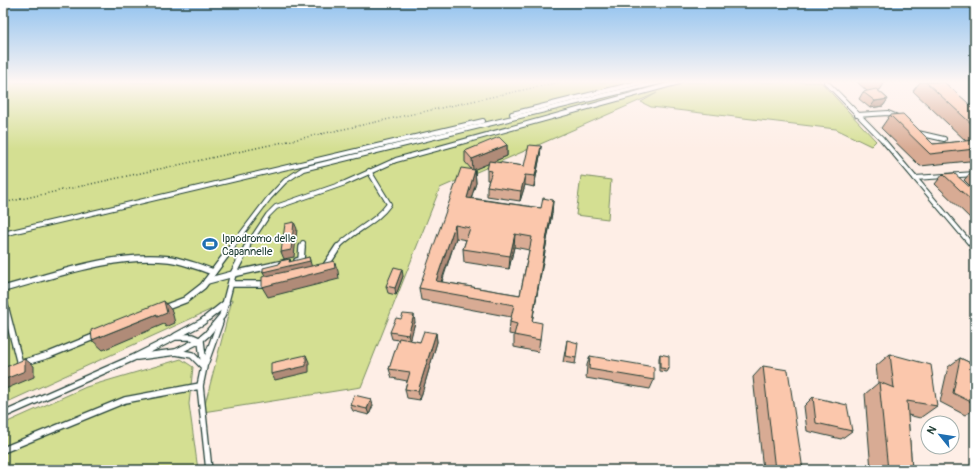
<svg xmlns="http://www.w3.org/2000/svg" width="978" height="473" font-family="Pangolin,sans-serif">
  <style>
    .green { fill: #d4df92; stroke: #7a8e63 }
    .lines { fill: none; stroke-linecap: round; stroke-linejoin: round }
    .lane-far1-casing { stroke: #1f3d34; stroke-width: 6 }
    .lane-casing { stroke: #1f3d34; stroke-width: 8 }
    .path { stroke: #1f3d34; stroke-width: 1.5; stroke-dasharray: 1 2.5; stroke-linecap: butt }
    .lane-far1 { stroke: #fff; stroke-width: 4 }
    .lane { stroke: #fff; stroke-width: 5.5 }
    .wall { fill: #d8ab94; stroke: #1f3d34; fill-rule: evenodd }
    .shaded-wall { fill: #b08b78; stroke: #1f3d34 }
    .building { fill: #fbc7ac; stroke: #1f3d34; fill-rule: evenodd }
    .labels { text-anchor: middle; stroke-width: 3.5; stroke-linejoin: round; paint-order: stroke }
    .poi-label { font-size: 11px; fill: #1f3d34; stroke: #fff; text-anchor: start }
  </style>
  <rect width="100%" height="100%" fill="#feeee6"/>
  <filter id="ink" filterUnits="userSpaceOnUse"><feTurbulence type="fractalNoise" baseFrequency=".025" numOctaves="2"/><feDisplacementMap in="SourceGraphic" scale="8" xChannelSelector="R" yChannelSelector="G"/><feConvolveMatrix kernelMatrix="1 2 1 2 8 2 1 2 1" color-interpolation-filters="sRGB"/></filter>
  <g filter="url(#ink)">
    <g class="green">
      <path d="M3 82H821L876 141 871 146 836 129 651 107 641 102 657 93 440 188 361 387 203 412 232 300 3 404Z"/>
      <path d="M581 176 611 180 608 219 576 215Z"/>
      <path d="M181 359 193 367 189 404 198 470H3V424L86 387Z"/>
    </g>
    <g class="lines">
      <g class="lane-far1-casing">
        <g id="lane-far1">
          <path d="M826 82 882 139 974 248"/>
          <path d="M512 114 642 82"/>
          <path d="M857 115 888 113 900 118"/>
          <path d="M918 133 944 139"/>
          <path d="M915 178 975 174"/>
          <path d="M3 234 483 121"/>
          <path d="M231 248 269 198 285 181 303 169 660 82"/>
          <path d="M246 248 268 215 276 207 345 183 396 160 679 82"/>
          <path d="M302 248 303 243"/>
          <path d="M337 248C352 231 376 223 389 204L369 171"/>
        </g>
      </g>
      <g class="lane-casing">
        <g id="lane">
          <path d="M973 247 975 250"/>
          <path d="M297 261 301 260 302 247"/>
          <path d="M325 267 338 247"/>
          <path d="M207 281 233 274 247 247"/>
          <path d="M231 284H266"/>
          <path d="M3 289C56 275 113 253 169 259 184 261 199 267 213 272"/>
          <path d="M3 298 20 364"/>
          <path d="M164 308 185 300 203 286 232 247"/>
          <path d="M176 336 202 322 226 303"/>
          <path d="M176 352 192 355 203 366"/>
          <path d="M137 357 176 352 200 340 207 334 222 316 233 274 284 263"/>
          <path d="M22 363 49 355 96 336"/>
          <path d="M205 364 220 322"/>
          <path d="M3 415 133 358 175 337H192L201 341 204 367 200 386"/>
          <path d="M3 450 125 400 200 386 209 470"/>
        </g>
      </g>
      <path class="path" d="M3 203 560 82"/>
      <use href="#lane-far1" class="lane-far1"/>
      <use href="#lane" class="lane"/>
    </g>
    <g class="wall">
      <path d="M857 82H885L880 90H878L888 99 883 106 870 108 859 99 863 92 867 91Z"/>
      <path d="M920 82H944L975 109V163L972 164 969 161 920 166 881 128 890 115 933 144 966 141 913 91Z"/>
      <path d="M507 145V156L492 162 524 166 541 146 540 156 534 187 525 185 520 201 487 196V186L489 180H487V170L489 163 473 170H475L476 183 471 198 541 208 553 200 552 213 532 321 540 340 538 352 514 347V335L509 334 510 322 511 317 421 300 419 288 472 170 465 162V151ZM456 238 466 240 463 249 464 262 509 269 514 247 529 250 520 295 442 282Z"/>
      <path d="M973 170H975V223L935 184 943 174 974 191H975L964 180Z"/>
      <path d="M403 276 396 295 388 293 386 286Z"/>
      <path d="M415 322 410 340 420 342 436 333 437 342 420 400 407 398 405 389 407 381 392 378 389 369 399 340 392 339 390 332Z"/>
      <path d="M567 340 576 358 575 364 563 362Z"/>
      <path d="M660 354 669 369 667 372 659 371V358Z"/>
      <path d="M890 354 937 406 920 418 908 415 912 470H871L865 394 878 383 876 366Z"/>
      <path d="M590 356 654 380 650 389 586 378 587 365Z"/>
      <path d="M960 358 975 365V409L965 415 940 402 948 367Z"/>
      <path d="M763 366 803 470H763L753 377Z"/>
      <path d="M813 397 852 431 841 439 807 431 804 406Z"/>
      <path d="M350 405H373L369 415 353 411Z"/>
    </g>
    <g class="shaded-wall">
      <path d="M888 99 883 106 870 108 875 101Z"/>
      <path d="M507 145V156L473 170 472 159Z"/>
      <path d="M541 146 540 156 534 187 535 176Z"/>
      <path d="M475 170 476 183 467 211V198Z"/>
      <path d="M525 175V185L520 201 521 191Z"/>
      <path d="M553 200 552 213 530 333 532 321Z"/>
      <path d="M294 222 297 229 294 257 284 259 281 252Z"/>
      <path d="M455 225 456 238 438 291 436 281Z"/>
      <path d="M515 234 514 247 509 269 510 256Z"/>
      <path d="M309 257 312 268 267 279 263 272 289 262 290 259 292 265Z"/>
      <path d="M334 261 338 271 339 279 268 297 262 287Z"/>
      <path d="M402 269 403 276 396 295 395 288Z"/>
      <path d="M164 301 172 311 175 323 166 327 164 324 103 350 92 340 157 314Z"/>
      <path d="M414 315 415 322 410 342 408 335Z"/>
      <path d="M436 333 437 342 420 400 418 391Z"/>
      <path d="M306 355 309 362V372L275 380 271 374Z"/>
      <path d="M25 359 34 366V377L3 390V380Z"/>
      <path d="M371 399 373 405 369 415 367 409Z"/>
    </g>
    <g class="building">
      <path d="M926 82H944L975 109V127Z"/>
      <path d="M876 89 888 99 875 101 863 92Z"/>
      <path d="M903 114 933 144 975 140V149L930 154 890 115Z"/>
      <path d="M499 137 507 145 472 159 465 151Z"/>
      <path d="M529 145 541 146 535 176 525 175 521 191 487 186 492 171 487 170 489 161 524 166Z"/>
      <path d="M461 168 475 170 467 198 541 208 543 198 553 200 532 321 542 323 540 340 514 335 517 324 510 322 514 305 419 288ZM455 225 470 228 463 249 510 256 515 234 532 237 520 295 436 281Z"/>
      <path d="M954 173 974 191H975V204L943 174Z"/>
      <path d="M294 222 291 250 281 252 285 224Z"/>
      <path d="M309 257 310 261 263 272V268L279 264 280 261 290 259 289 262Z"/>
      <path d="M334 261 335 268 262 287V277Z"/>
      <path d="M394 267 402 269 395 288 386 286Z"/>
      <path d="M164 301 167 313 157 317V314L92 340 91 330Z"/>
      <path d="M403 314 414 315 408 335 390 332 396 318 401 319Z"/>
      <path d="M424 331 436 333 418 391 405 389 410 372 389 369 399 338 420 342Z"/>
      <path d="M567 340 578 343 576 358 565 356Z"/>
      <path d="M660 354 669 356V369L660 368Z"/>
      <path d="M890 354 931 365 937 406 907 401 912 470H888L879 382 894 388Z"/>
      <path d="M306 355V366L271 374V363Z"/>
      <path d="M590 356 654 367V380L589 369Z"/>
      <path d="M960 358 975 365V404L953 393Z"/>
      <path d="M25 359V371L3 380V368Z"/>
      <path d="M763 366 788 370 803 470H775Z"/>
      <path d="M354 395 371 399 367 409 350 405Z"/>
      <path d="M813 397 847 405 852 431 816 423Z"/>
    </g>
  </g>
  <linearGradient id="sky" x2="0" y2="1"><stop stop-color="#91c2ef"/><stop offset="0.55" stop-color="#fff7f4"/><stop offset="1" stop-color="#fff7f4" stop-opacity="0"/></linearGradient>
  <rect width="978" height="149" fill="url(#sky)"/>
  <defs>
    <g id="stadium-bare" transform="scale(1.2)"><path d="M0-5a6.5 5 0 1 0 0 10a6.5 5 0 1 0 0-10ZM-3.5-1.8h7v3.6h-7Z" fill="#1f6fb2" stroke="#fff" stroke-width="2.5" paint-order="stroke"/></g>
  </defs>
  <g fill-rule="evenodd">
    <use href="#stadium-bare" x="210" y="244"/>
  </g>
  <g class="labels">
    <g class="poi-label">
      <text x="222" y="242">Ippodromo delle<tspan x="222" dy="13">Capannelle</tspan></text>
    </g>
  </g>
  <rect width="978" height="473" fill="none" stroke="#fff" stroke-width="16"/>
  <rect x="8" y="8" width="962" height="457" fill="none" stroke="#1f3d34" stroke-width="1.5" filter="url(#ink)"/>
  <g transform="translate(940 435) rotate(300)"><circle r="19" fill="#ffffff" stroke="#a5b1ae"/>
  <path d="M0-3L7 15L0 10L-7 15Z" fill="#1f6fb2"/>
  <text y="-6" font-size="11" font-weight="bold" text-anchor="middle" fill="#1f3d34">N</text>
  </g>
</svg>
